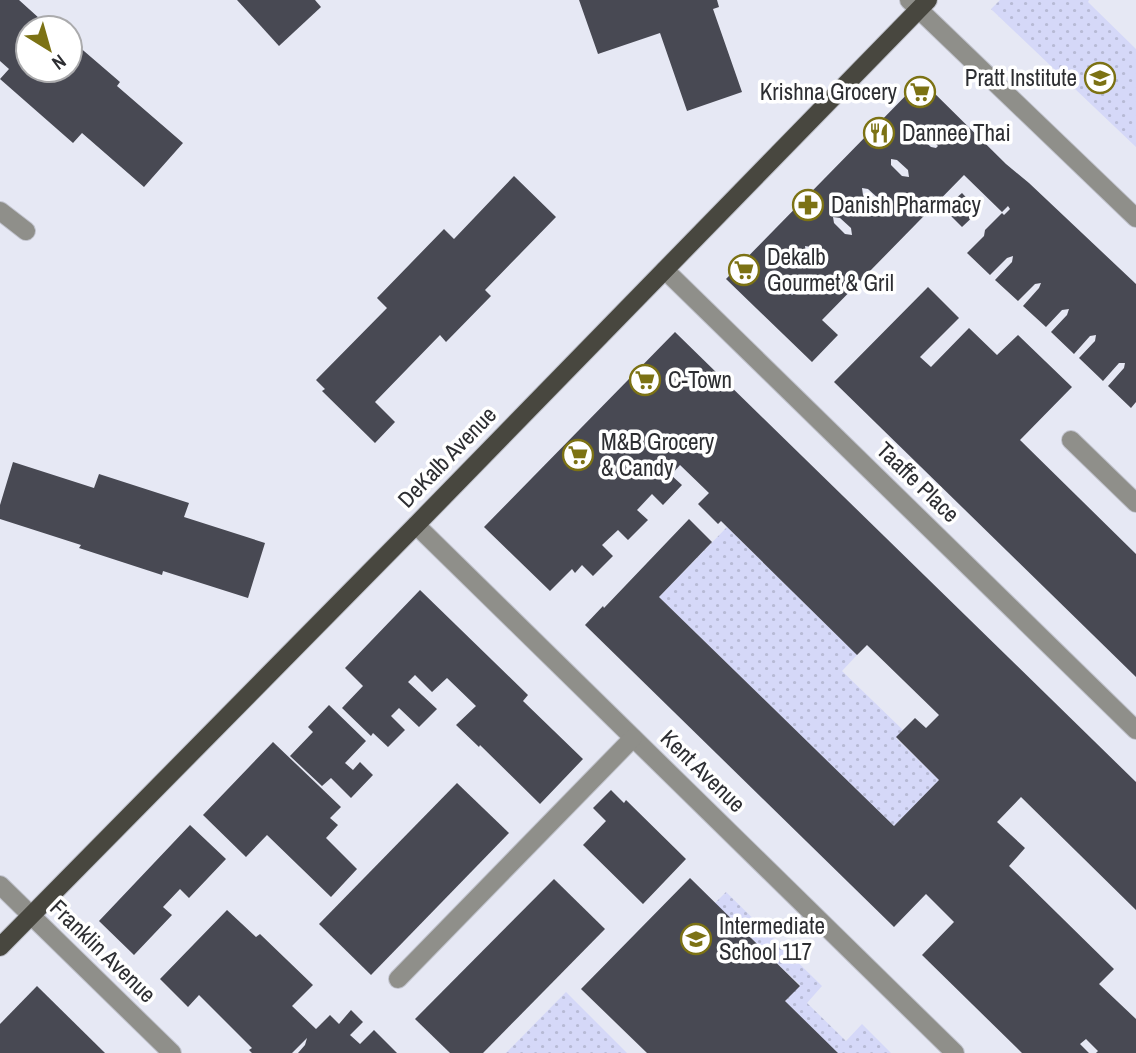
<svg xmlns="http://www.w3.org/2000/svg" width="1136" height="1053" font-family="'Archivo Narrow',sans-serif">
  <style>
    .green { fill: url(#green-dots) }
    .building { fill: #484953; fill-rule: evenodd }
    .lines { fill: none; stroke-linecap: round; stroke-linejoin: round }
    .minor-casing { stroke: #c1c3cd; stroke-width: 20 }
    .major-casing { stroke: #c1c3cd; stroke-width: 20 }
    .minor { stroke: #8f8f8a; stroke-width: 18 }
    .major { stroke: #48473f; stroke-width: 18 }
    .labels { text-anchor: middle; stroke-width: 7; stroke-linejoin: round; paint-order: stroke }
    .poi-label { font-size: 23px; fill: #2d2e32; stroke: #fff; text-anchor: start }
    .street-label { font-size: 23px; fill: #2d2e32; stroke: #fff }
  </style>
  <defs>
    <pattern id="green-dots" width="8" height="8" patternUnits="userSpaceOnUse" patternTransform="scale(1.75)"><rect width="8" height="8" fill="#d5d8f8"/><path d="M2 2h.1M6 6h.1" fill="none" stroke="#b7bad5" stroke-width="1.8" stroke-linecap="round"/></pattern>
  </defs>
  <rect width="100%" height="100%" fill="#e6e8f4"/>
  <g class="green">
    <path d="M1000 0H1089L1088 2 1136 49V147L991 9Z"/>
    <path d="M727 527 857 655 842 671 903 730 896 738 939 780 894 826 659 597Z"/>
    <path d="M726 892 822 986 807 1003 846 1041 862 1024 891 1053H838L785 1001 800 985 715 903Z"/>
    <path d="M566 992 627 1053H506Z"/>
  </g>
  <g class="building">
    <path d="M0 0H19L50 28 53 24 57 28H28V70H70V39L120 82 117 86 183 143 144 187 82 133 73 143 0 79 9 69 0 61Z"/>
    <path d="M237 0H315L321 7 279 46Z"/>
    <path d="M579 0H717L719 7 713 9 742 92 687 111 660 33 598 54Z"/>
    <path d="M921 80 1006 164 1029 183 1136 284V402L1131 408 1108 386 1124 368 1125 363H1119L1103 381 1079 358 1095 341 1096 335 1090 336 1074 354 1051 332 1067 315 1069 309 1062 310 1046 327 1023 306 1039 288 1041 283 1035 284 1018 301 995 280 1012 262 1013 256 1007 258 990 275 967 253 984 236 985 230 1002 213 1004 215 1010 209 1008 206 1002 212 964 175 822 320 838 335 812 362 726 279ZM920 128 938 146 936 148 931 147 919 136 918 130ZM891 159 897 160 908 170 909 177 902 176 891 165ZM862 188 868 189 879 199 880 206 873 205 863 195ZM833 217 840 218 851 228 852 235 845 234 834 223ZM805 246 811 247 822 257 823 264 816 263 806 253ZM776 275 782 276 794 286 795 293 792 295 774 278Z"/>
    <path d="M514 176 556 217 485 290 491 296 446 342 440 335 375 402 395 422 375 443 322 391 325 389 316 380 387 308 377 298 444 229 454 239Z"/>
    <path d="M962 193 979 211 962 227 944 209Z"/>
    <path d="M928 287 959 318 920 357 931 367 969 328 997 355 1018 335 1072 387 1020 440 1136 554V677L834 382Z"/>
    <path d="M675 332 1136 782V910L1021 797 997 822 1025 848 1009 866 1114 969 1099 984 1136 1019V1053H1096L1098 1051 1086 1039 1080 1044 1089 1053H1022L922 955 954 922 926 894 894 927 585 625 603 606 604 608 689 519 712 542 659 597 894 826 939 780 896 737 915 718 926 728 939 715 867 645 857 655 721 521 718 524 698 504 709 493 680 465 671 475 682 485 663 505 652 494 637 510 648 520 628 540 618 530 602 545 613 556 593 576 582 565 575 573 572 569 550 591 484 527Z"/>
    <path d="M13 462 94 488 99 474 189 503 184 517 265 543 248 598 163 571 162 575 79 548 81 545 0 519V505Z"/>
    <path d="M420 590 528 695 523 701 583 759 540 804 480 745 479 747 456 725 476 706 447 678 432 692 415 675 408 682 437 709 419 727 399 708 391 716 405 730 388 747 373 733 371 736 342 708 363 686 345 668Z"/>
    <path d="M329 705 366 741 345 763 353 770 360 762 373 775 351 798 331 778 322 786 290 756 313 732 308 727Z"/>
    <path d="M273 742 341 807 330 818 338 825 326 838 357 869 331 897 267 835 246 857 203 815Z"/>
    <path d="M457 783 509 833 371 975 319 924Z"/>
    <path d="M611 790 624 803 626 800 686 859 643 904 583 845 606 821 593 808Z"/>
    <path d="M190 825 226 859 189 898 180 889 163 907 172 915 134 955 99 921Z"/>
    <path d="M690 878 800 986 785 1001 838 1053H647L581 989Z"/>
    <path d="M554 879 605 929 483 1053H450L415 1019Z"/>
    <path d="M227 910 256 937 260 934 313 985 292 1006 316 1029 330 1015 339 1024 351 1010 363 1022 350 1035 360 1044 374 1030 397 1053H298L305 1045 307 1038 292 1053H252L249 1050 252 1048 199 995 188 1007 160 979Z"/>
    <path d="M37 986 105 1053H0V1024Z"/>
  </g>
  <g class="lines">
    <g class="minor-casing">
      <g id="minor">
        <path d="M909 0 1136 218"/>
        <path d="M0 211 26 231"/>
        <path d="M665 270 1136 730"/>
        <path d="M1071 440 1136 503"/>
        <path d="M416 525 955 1053"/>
        <path d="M0 885 172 1053"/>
        <path d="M398 979 633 738"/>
      </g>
    </g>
    <g class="major-casing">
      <path id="major" d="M0 947 416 525 928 0"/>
    </g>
    <use href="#minor" class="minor"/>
    <use href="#major" class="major"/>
  </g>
  <defs>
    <g id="university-ring" transform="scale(1.575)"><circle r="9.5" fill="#fff" stroke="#7c7214" stroke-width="1.5"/><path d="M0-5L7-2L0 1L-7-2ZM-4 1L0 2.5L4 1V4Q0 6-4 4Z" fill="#7c7214"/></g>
    <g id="supermarket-ring" transform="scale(1.575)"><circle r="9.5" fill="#fff" stroke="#7c7214" stroke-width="1.5"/><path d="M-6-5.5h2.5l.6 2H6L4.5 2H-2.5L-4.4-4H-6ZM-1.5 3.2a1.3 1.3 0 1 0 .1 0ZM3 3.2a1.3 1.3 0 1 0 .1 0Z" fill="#7c7214"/></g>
    <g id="restaurant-ring" transform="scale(1.575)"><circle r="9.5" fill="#fff" stroke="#7c7214" stroke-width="1.5"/><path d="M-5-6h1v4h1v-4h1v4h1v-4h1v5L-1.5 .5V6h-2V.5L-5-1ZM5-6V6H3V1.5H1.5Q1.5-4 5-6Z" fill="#7c7214"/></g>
    <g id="pharmacy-ring" transform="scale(1.575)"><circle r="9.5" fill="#fff" stroke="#7c7214" stroke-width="1.5"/><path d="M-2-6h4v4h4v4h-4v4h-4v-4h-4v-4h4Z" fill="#7c7214"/></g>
    <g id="school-ring" transform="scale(1.575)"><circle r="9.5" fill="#fff" stroke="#7c7214" stroke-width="1.5"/><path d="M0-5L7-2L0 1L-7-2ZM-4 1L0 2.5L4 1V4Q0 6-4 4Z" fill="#7c7214"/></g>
  </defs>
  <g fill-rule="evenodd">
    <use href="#university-ring" x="1100" y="78"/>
    <use href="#supermarket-ring" x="920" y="92"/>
    <use href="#restaurant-ring" x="879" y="133"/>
    <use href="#pharmacy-ring" x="808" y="205"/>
    <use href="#supermarket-ring" x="744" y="270"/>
    <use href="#supermarket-ring" x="645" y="380"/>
    <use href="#supermarket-ring" x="578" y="455"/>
    <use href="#school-ring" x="696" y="939"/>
  </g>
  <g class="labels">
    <g class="poi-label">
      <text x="1077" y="86" text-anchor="end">Pratt Institute</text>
      <text x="897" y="100" text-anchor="end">Krishna Grocery</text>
      <text x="902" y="141">Dannee Thai</text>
      <text x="831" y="213">Danish Pharmacy</text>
      <text x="767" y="265">Dekalb<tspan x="767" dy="26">Gourmet &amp; Gril</tspan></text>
      <text x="668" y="388">C-Town</text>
      <text x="601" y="450">M&amp;B Grocery<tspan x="601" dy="26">&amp; Candy</tspan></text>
      <text x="719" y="934">Intermediate<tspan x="719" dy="26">School 117</tspan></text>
    </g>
    <g class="street-label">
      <text transform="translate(447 457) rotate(-46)" y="8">DeKalb Avenue</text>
      <text transform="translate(918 482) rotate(44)" y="8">Taaffe Place</text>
      <text transform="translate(703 771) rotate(44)" y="8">Kent Avenue</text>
      <text transform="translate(103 951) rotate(44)" y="8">Franklin Avenue</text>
    </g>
  </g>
  <g transform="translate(49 49) rotate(143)"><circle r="33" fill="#ffffff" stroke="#ababad" stroke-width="2"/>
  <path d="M0-5L12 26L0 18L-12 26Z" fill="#7c7214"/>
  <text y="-10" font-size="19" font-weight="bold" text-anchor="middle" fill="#2d2e32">N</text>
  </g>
</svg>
